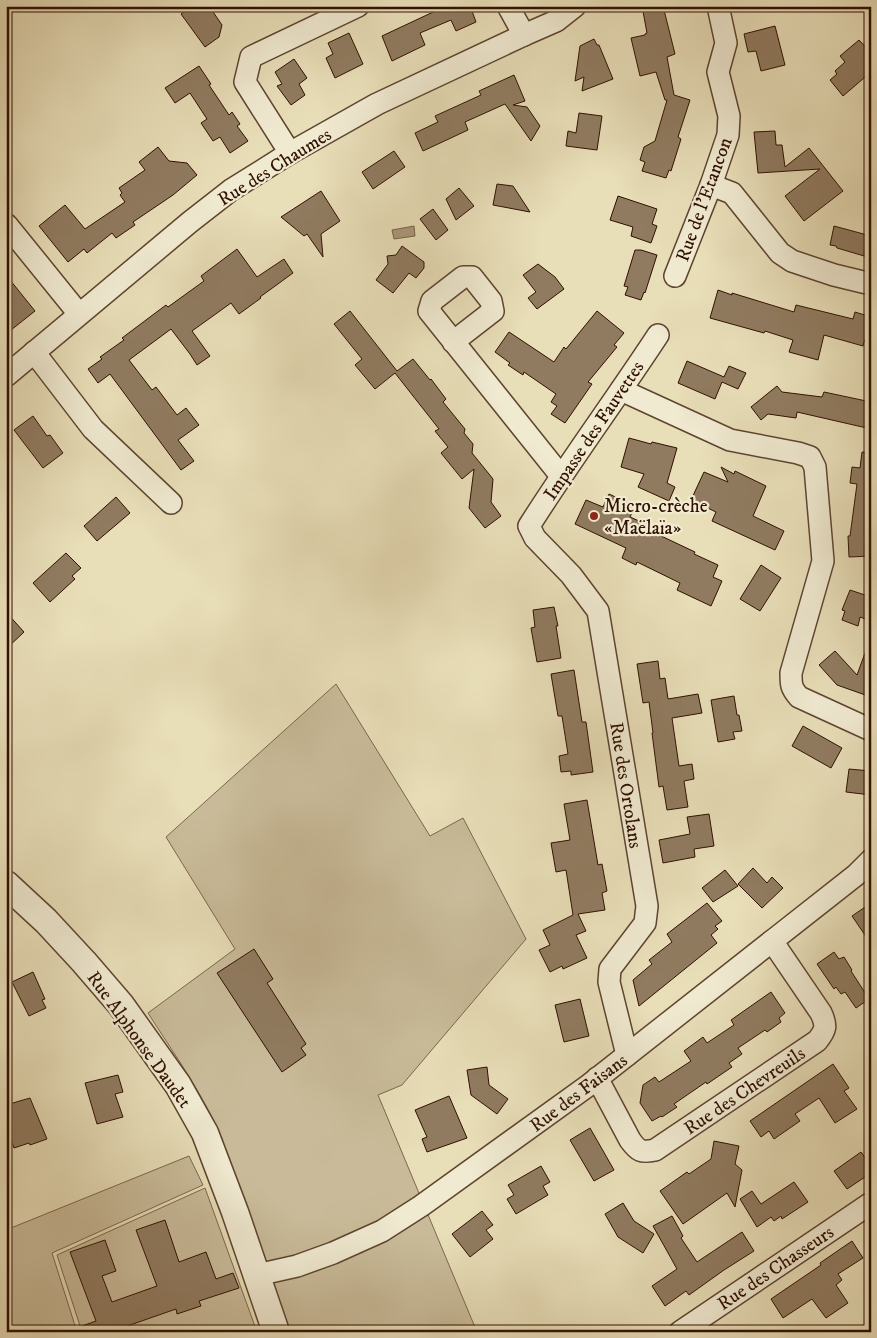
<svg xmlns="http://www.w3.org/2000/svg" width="877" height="1338" font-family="'IM FELL DW Pica',serif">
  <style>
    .green { fill: #c9bb99; stroke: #7c664d }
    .water { fill: #a9987a; stroke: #79624a }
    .building { fill: #907b60; stroke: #301001 }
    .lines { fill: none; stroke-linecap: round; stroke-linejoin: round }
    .minor-casing { stroke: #5e442f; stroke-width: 24 }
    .tertiary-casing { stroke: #5e442f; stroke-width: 29 }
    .minor { stroke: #f0ead1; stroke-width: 21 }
    .tertiary { stroke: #f0ead1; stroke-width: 26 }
    .poi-dot { fill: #8f2418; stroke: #f0ead1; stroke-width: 2 }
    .labels { text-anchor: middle; stroke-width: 4.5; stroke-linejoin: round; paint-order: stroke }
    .street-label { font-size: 19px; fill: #301001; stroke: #f0ead1 }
    .poi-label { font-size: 19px; fill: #301001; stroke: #f0ead1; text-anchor: start }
  </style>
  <rect width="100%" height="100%" fill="#e8deb8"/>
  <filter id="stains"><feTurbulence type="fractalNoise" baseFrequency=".004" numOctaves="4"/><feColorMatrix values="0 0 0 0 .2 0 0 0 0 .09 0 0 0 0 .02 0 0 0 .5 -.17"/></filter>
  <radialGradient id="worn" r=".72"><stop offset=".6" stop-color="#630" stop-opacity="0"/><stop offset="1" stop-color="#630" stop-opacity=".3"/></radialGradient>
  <g class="green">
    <path d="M336 684 430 836 463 818 526 939 402 1085 378 1095 477 1332H280L216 1143 223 1141C204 1095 174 1054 148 1013L235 949 166 837Z"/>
    <path d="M189 1156 203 1185 52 1253 77 1332H6V1230Z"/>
    <path d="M205 1188 257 1332H82L57 1255Z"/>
  </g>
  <path class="water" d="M414 226 415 236 394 239 392 230Z"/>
  <g class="building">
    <path d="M193 6H209L222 25 219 37 205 47 181 14Z"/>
    <path d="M446 6 483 7 472 11 476 22 456 31 451 20 420 33 425 45 392 61 382 36Z"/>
    <path d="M642 6H663L675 54 667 57 674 95 690 100 678 137 681 139 671 171 669 170 666 178 642 171 645 162 640 160 644 147 655 141 667 100H665L656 72 640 76 631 38 645 35V34L647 33Z"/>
    <path d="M775 26 785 65 761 71 756 51 748 52 744 34Z"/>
    <path d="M349 33 363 64 335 78 326 58 333 54 328 43Z"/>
    <path d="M594 39 597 45H599L613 79 582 91 584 77 575 81 580 46Z"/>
    <path d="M859 40 871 53V72L843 96 830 80 837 74 835 71 845 62 840 56Z"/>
    <path d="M294 59 307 78 299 84 305 95 291 105 277 86 282 84 275 72Z"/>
    <path d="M199 66 211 84 209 85 229 115 232 112 240 124 237 126 248 141 230 153 220 137 213 141 201 123 207 119 190 93 175 103 165 88Z"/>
    <path d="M514 75 525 101 513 105 527 107 540 126 531 141 505 104 465 122 468 130 423 151 415 133 438 122 435 116 481 95 479 91Z"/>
    <path d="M579 113 602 116 597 150 566 146 568 131 576 133Z"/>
    <path d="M775 131 776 145H782L785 167 809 148 843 191 804 221 785 196 820 169 758 173 754 132Z"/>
    <path d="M158 147 169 161 187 163 197 175 173 195 133 222 135 225 116 238 112 233 87 253 84 249 68 262 39 226 65 205 85 229 125 202 120 195 122 193 119 188 145 170 139 162Z"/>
    <path d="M394 151 405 167 373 189 362 172Z"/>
    <path d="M497 184 513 186 530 212 493 205Z"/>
    <path d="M459 188 474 206 456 220 446 199Z"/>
    <path d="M321 191 340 221 321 234 323 257 307 234 304 236 281 217Z"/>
    <path d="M618 196 657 209 652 224 657 226 651 243 631 236 633 227 610 220Z"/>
    <path d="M433 209 448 230 436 240 420 219Z"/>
    <path d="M834 226 871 236V258L837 248 836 246 830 245Z"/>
    <path d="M402 246 424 262V268L416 278 409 273 393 293 376 280 388 264 387 256 396 255Z"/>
    <path d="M237 249 257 277 284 259 293 273 260 297 261 298 239 314 231 303 192 331 210 356 197 365 190 354 171 329 129 360 152 390 156 387 177 415 186 408 199 425 178 440 194 461 181 470 110 374 98 383 88 369 102 359 100 357 124 340 122 338 166 305 168 307 204 281 201 276Z"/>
    <path d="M635 250H641L657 255 645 293 644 292 641 300 625 295 628 287 624 286Z"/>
    <path d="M538 264 555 277 564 289 537 309 528 298 536 292 523 275Z"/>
    <path d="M6 275 35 311 6 334Z"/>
    <path d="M718 290 732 295V293L794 312 796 305 853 319 855 312 871 317V340L865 339 863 346 824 335 818 360 789 352 793 340 765 331 764 333 710 318Z"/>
    <path d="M350 311 397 371 413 359 430 380 431 379 446 399 443 402 465 429 464 433 473 444 472 453 493 479 491 502 501 516 485 528 469 508 474 469 462 479 441 453 448 447 435 431 439 429 395 373 375 389 355 365 362 359 334 324Z"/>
    <path d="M597 311 624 333 614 345 617 347 588 382 592 384 565 423 551 414 557 406 551 402 556 394 524 372 523 375 508 365 510 363 495 352 509 332 554 362 564 347 566 349Z"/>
    <path d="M687 361 724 377 729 366 746 373 738 389 722 382 715 399 678 383Z"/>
    <path d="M777 386 782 392 822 397 824 392 871 402V429L797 412 796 418 768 414 761 420 751 407Z"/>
    <path d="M33 416 47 436 50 435 63 453 43 468 14 430Z"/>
    <path d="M629 438 651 444 652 442 677 448 667 483 675 487 669 501 638 487 644 474 621 467Z"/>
    <path d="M862 452 871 453V556L849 557 848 536H850L857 484 850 483 852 467 860 468Z"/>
    <path d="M721 467 734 474 735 471 766 486 753 516 784 531 775 550 712 521 716 512 691 500 704 472 728 482Z"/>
    <path d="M609 494 635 506 630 517 661 531 659 535 695 552 694 554 718 565 713 577 722 581 711 606 677 590 680 583 637 562 636 565 622 558 626 548 575 524 586 500 603 507Z"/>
    <path d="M116 497 130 513 97 541 84 526Z"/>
    <path d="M66 553 81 568 72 576 75 579 50 602 33 583Z"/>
    <path d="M761 565 781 578 760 611 740 599Z"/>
    <path d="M850 590 871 597V621L860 617 858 626 842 620 845 611 842 610Z"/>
    <path d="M554 607 558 626H556L561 658 537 662 531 628 535 627 533 610Z"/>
    <path d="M6 612 24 632 6 649Z"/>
    <path d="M869 642H871V697L837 685 819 665 835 651 857 675Z"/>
    <path d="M658 661 660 679 665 678 668 699 698 694 702 713 672 718 679 766 692 764 694 779 684 781 688 807 667 810 663 786 659 787 652 733H653L649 702 643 703 637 664Z"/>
    <path d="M574 670 582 722H586L593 772 571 775V771L561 772 559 756 568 754 562 716H558L551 674Z"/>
    <path d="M734 696 737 715H739L742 731 733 732 735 739 718 742 711 700Z"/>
    <path d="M803 726 842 748 831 768 792 746Z"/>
    <path d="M849 769 871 771V795L846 792Z"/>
    <path d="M587 800 598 865 602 864 607 891 602 893 605 910 578 914 586 931 576 935 587 958 563 969 562 966 550 972 539 950 550 945 543 930 573 915 566 870 556 872 551 843 570 840 564 804Z"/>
    <path d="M709 814 714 846 694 849 695 857 663 863 659 840 690 834 687 817Z"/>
    <path d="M753 868 767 883 772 877 783 888 762 908 738 884Z"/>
    <path d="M725 870 738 886 713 902 702 888Z"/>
    <path d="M707 903 722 921 715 926 718 929 711 935 717 943 639 1006 633 980 652 964 649 960 672 942 667 934Z"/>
    <path d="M871 903V944L852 916Z"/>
    <path d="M254 949 273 979 267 983 306 1044 301 1048 306 1055 282 1072 217 973Z"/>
    <path d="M834 952 839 959 844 957 852 970 851 971 869 999 856 1008 845 992 841 994 836 987 834 989 817 964Z"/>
    <path d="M33 972 45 999 42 1000 46 1008 29 1016 12 982Z"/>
    <path d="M771 992 785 1013 779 1018 781 1022 767 1032 765 1030 738 1048 742 1054 729 1063 732 1067 707 1084 706 1082 674 1104 677 1107 662 1117 661 1116 652 1121 640 1103 643 1085 655 1077 659 1082 691 1061 684 1051 703 1037 707 1043 734 1025 731 1020Z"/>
    <path d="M580 999 589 1036 564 1042 555 1005Z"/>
    <path d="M833 1064 849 1088 844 1091 857 1109 835 1123 819 1098 795 1114 800 1121 774 1139 769 1131 761 1137 750 1121Z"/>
    <path d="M487 1067 489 1085 508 1099 497 1114 471 1095 467 1070Z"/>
    <path d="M118 1075 123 1092 115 1094 123 1117 97 1124 85 1083Z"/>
    <path d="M449 1096 467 1138 427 1152 422 1139 427 1137 415 1110Z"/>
    <path d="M30 1098 47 1139 30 1145 29 1143 14 1148 6 1127V1105Z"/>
    <path d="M590 1128 614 1170 594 1181 570 1140Z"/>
    <path d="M714 1141 739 1146 735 1164 742 1170 735 1207 727 1193 683 1224 660 1191 687 1172 689 1174 711 1159Z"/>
    <path d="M861 1152 871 1166V1173L847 1189 834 1171Z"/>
    <path d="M541 1166 550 1182 543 1186 548 1195 516 1214 507 1199 514 1195 508 1185Z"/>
    <path d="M794 1182 808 1202 782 1219 781 1216 774 1221 771 1217 757 1227 740 1199 752 1191 761 1204Z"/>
    <path d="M623 1203 634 1221 654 1234 643 1253 618 1237 605 1214Z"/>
    <path d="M482 1211 493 1225 486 1230 493 1239 470 1257 452 1234Z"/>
    <path d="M672 1216 683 1236 681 1238 697 1262 742 1232 754 1251 724 1270 689 1295 686 1291 665 1306 652 1286 677 1269 653 1226Z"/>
    <path d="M165 1220 179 1262 206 1252 216 1279 233 1273 239 1288 199 1301 201 1306 177 1314 176 1309 110 1332H71V1330L96 1321 70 1252 105 1240 116 1271 102 1276 112 1302 157 1286 136 1230Z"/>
    <path d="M852 1241 863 1258 838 1274 842 1280 836 1285 848 1303 826 1318 812 1299 783 1318 771 1299 821 1265 820 1263Z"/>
  </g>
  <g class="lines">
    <g class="minor-casing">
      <g id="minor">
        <path d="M508 6 524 35"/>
        <path d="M290 153 245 82 251 57 358 6"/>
        <path d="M711 185 732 193 780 253 792 261 834 275 871 284"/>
        <path d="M7 225 79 314"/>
        <path d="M675 276 711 185 728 135 729 116 718 72 726 43 718 6"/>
        <path d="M453 342 493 311 491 301 472 277H463L432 301 429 311 561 476"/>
        <path d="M34 352 93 429 171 503"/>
        <path d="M6 376 190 222 231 190 290 153 377 104 524 35 556 21 575 6"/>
        <path d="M621 390 730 440 798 453 810 457 815 467 823 561 791 673C791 685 791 688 799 697L871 730"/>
        <path d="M627 1055 609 982 610 969 645 923 647 906 598 611 571 575 535 538 529 526C570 461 616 399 658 335"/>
        <path d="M597 1078 630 1140C638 1151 641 1153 655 1150L817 1041C826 1030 827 1026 821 1013L772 941"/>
        <path d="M257 1275 297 1266 333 1253 382 1231 421 1206 589 1085 856 875 871 860"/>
        <path d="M680 1332 871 1203"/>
      </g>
    </g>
    <g class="tertiary-casing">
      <path id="tertiary" d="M6 884 46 921 84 962 121 1005 178 1085 205 1133 235 1212 276 1332"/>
    </g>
    <use href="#minor" class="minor"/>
    <use href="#tertiary" class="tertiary"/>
  </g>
  <circle class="poi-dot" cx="594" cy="516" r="5"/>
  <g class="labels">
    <g class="street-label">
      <text transform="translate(274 166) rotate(-32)" y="7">Rue des Chaumes</text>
      <text transform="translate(703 199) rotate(-70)" y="7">Rue de l'Etancon</text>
      <text transform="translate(593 430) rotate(-56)" y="7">Impasse des Fauvettes</text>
      <text transform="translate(627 785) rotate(81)" y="7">Rue des Ortolans</text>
      <text transform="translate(140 1039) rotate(54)" y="7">Rue Alphonse Daudet</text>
      <text transform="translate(744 1090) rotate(-34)" y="7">Rue des Chevreuils</text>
      <text transform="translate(578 1092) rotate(-37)" y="7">Rue des Faisans</text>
      <text transform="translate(775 1267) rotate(-34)" y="7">Rue des Chasseurs</text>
    </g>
    <g class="poi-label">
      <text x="604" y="512">Micro-crèche<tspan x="604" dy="22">«Maëlaïa»</tspan></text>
    </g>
  </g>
  <rect width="877" height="1338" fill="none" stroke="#e8deb8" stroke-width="25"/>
  <rect x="8" y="8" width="862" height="1323" fill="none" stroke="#301001" stroke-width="2.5"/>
  <rect x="12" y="12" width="852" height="1313" fill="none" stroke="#301001"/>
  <rect width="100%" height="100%" filter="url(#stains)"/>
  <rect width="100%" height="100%" fill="url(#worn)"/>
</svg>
